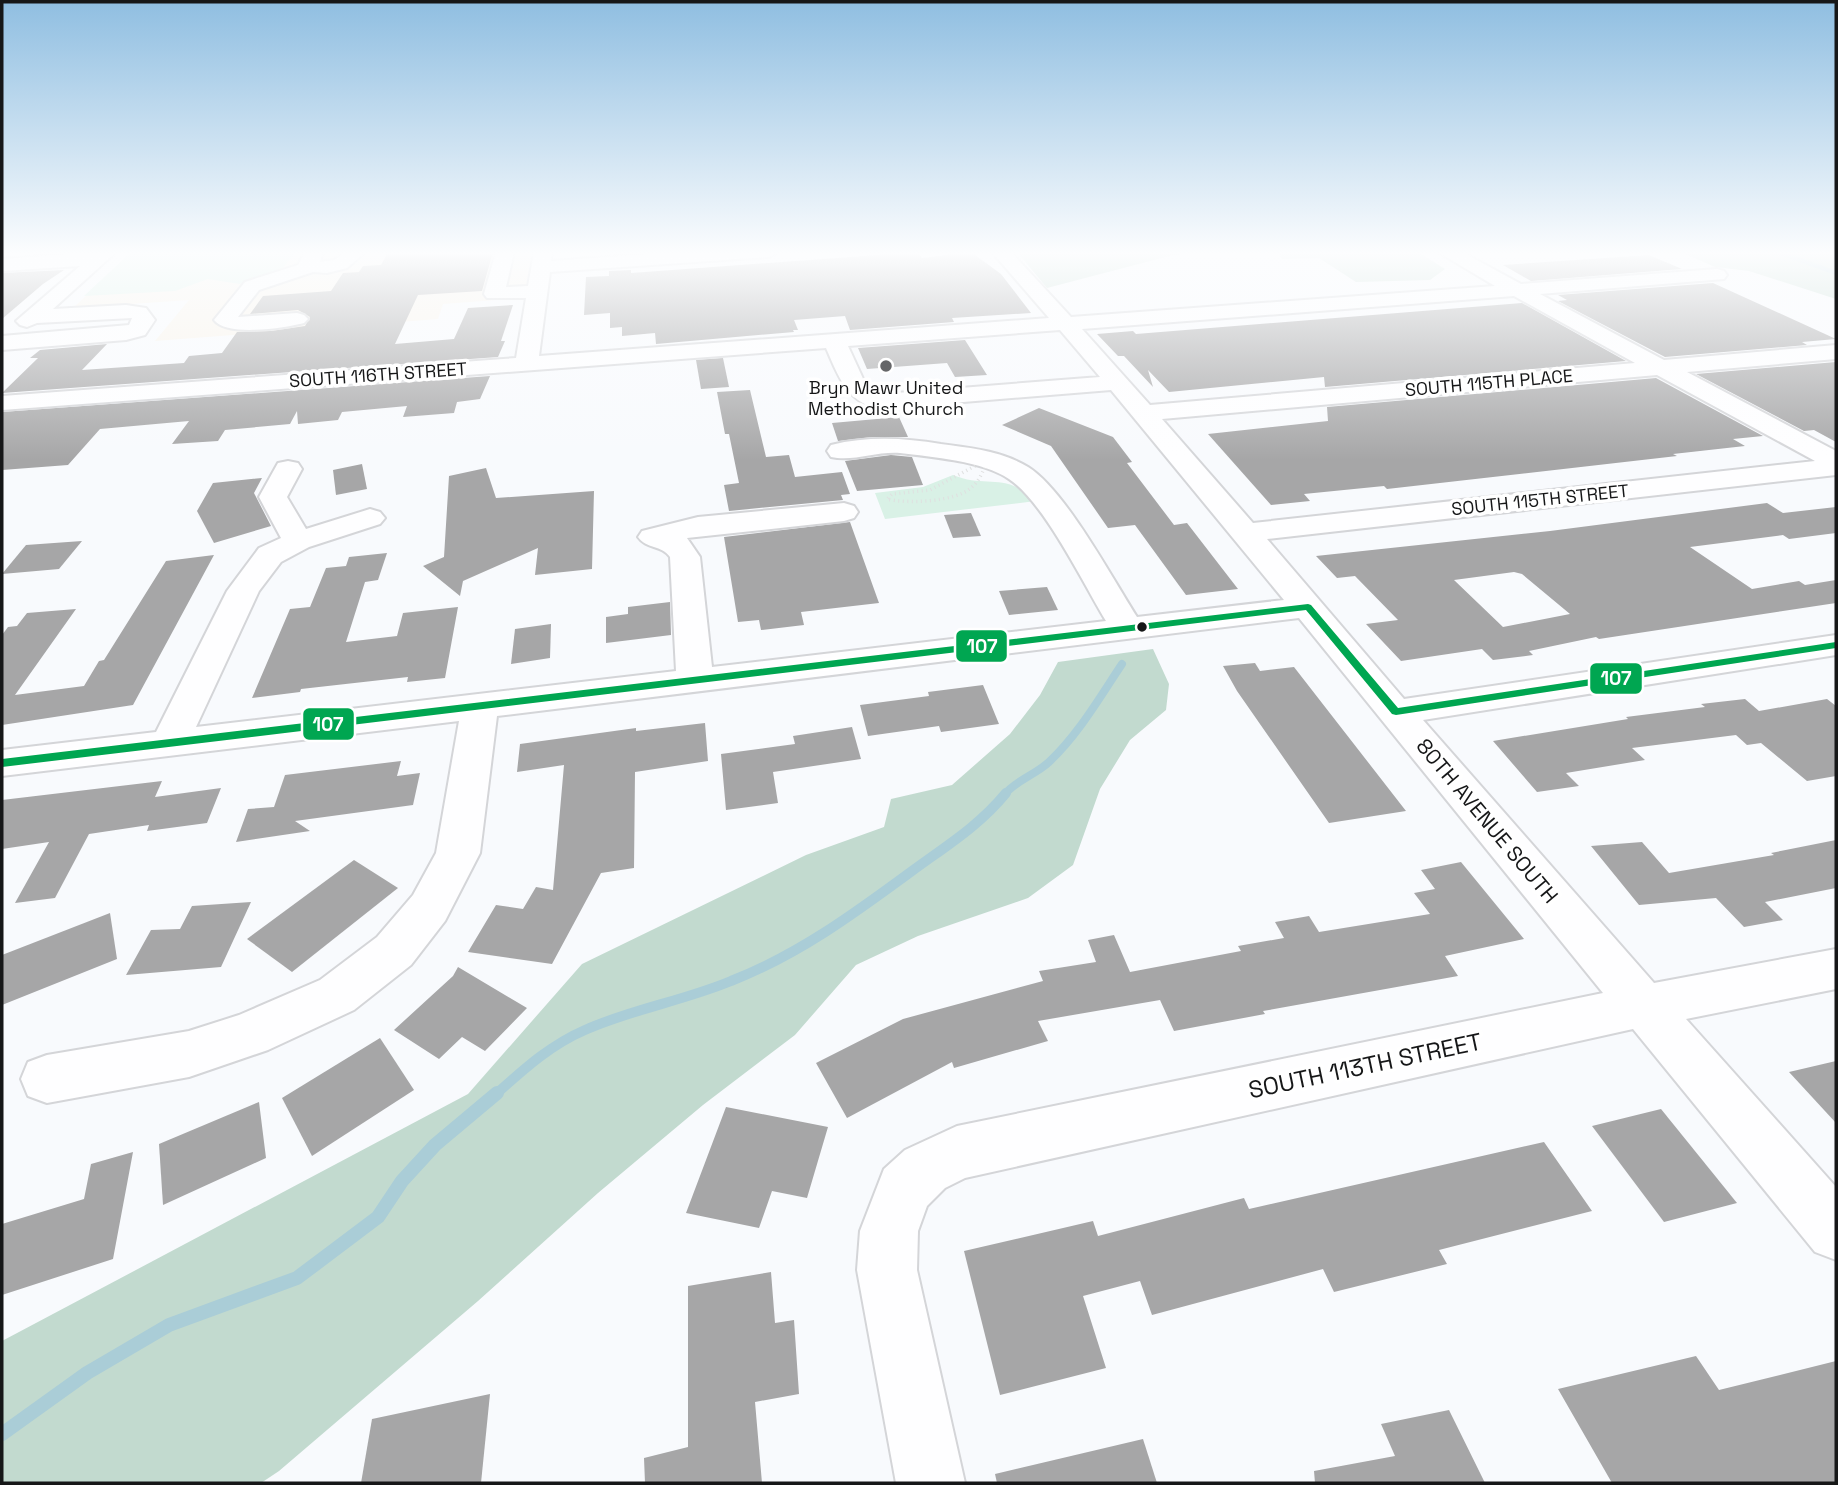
<svg xmlns="http://www.w3.org/2000/svg" width="1838" height="1485" font-family="'Space Grotesk',sans-serif">
  <style>
    .education { fill: #f9f3e9 }
    .green { fill: #d9f1e6 }
    .forest { fill: #c2dacf }
    .lines { fill: none; stroke-linecap: round; stroke-linejoin: round }
    .stream-far3 { stroke: #aacdd7; stroke-width: 4.5 }
    .stream-far2 { stroke: #aacdd7; stroke-width: 8 }
    .stream-far1 { stroke: #aacdd7; stroke-width: 10 }
    .stream { stroke: #aacdd7; stroke-width: 14 }
    .building { fill: #a6a6a7; fill-rule: evenodd }
    .minor-casing { stroke: #d4d5d8; stroke-width: 4 }
    .path { stroke: #dfe0e0; stroke-width: 3.5; stroke-dasharray: 1 3.5; stroke-linecap: butt }
    .minor { fill: #fefeff; fill-rule: evenodd }
    .bus-1-casing { stroke: #fff; stroke-width: 6 }
    .bus-1 { fill: #00a651; fill-rule: evenodd }
    .poi-dot { fill: #656668; stroke: #fff; stroke-width: 2.5 }
    .bus-dot { fill: #161718; stroke: #fff; stroke-width: 2.5 }
    .labels { text-anchor: middle; stroke-width: 7; stroke-linejoin: round; paint-order: stroke }
    .far-street-label { font-size: 18px; fill: #161718; stroke: #fff }
    .far-poi-label { font-size: 18px; fill: #161718; stroke: #fff }
    .street-label { font-size: 21px; fill: #161718; stroke: #fff }
    .near-street-label { font-size: 24px; fill: #161718; stroke: #fff }
    .line-badge { stroke: #fff; stroke-width: 2.5 }
    .badge-label { font-size: 19px; text-anchor: middle; font-weight: bold; fill: #fff }
  </style>
  <rect width="100%" height="100%" fill="#f8fafd"/>
  <path class="education" d="M133 252H532L524 298 443 304 438 319 155 341 189 300 73 308Z"/>
  <g class="green">
    <path d="M131 252H296L281 270 240 284 208 279 175 291 84 296Z"/>
    <path d="M953 475C987 489 1005 471 1036 501L885 519 875 493 923 487Z"/>
  </g>
  <g class="forest">
    <path d="M1017 252H1201L1173 255 1047 288Z"/>
    <path d="M1279 252H1418L1445 269 1430 280 1356 282 1319 258 1282 259Z"/>
    <path d="M1681 252H1836V299L1749 271 1715 267Z"/>
    <path d="M1153 649 1169 684 1166 710 1130 740 1100 789 1073 865 1028 898 918 936 856 965 795 1035 703 1105 598 1193 478 1301 279 1471 261 1483H2V1341L468 1094 582 964 806 855 884 827 891 799 952 785 1010 734 1040 695 1058 662Z"/>
  </g>
  <g class="lines">
    <path class="stream-far3" d="M1778 252 1836 273"/>
    <path class="stream-far2" d="M1004 795C1016 780 1035 775 1049 762 1078 735 1100 697 1122 664"/>
    <path class="stream-far1" d="M495 1095C523 1070 550 1045 585 1030 632 1009 683 1001 731 981 798 955 855 913 912 871 946 846 979 826 1006 793"/>
    <path class="stream" d="M2 1434 87 1373 169 1325 297 1278 378 1217 402 1181 435 1145 497 1093"/>
  </g>
  <g class="building">
    <path d="M388 252H493L482 291 418 295 395 344 454 339 468 308 513 305 501 341H505L498 357 2 393 38 358H30L40 350 107 344 82 370 184 363 189 356 222 353 237 332 271 331 305 326 310 317 298 310 250 314 263 296 331 291 343 273 359 272 363 266 381 265Z"/>
    <path d="M918 252 922 258 971 252 1001 274 1031 313 952 318 954 322 850 330 845 316 794 320 798 330H793L794 332 656 344 655 333 622 336V327L610 328V313L584 315 586 277 609 276V271L631 270V273Z"/>
    <path d="M1649 255 1682 269 1531 281 1503 265Z"/>
    <path d="M64 270 43 284 2 319V273Z"/>
    <path d="M1713 283 1836 339 1802 342 1807 345 1665 357 1558 301 1567 300 1558 295Z"/>
    <path d="M1522 303 1626 361 1325 387 1324 377 1169 392 1148 370 1153 387 1124 356H1118L1097 334 1133 331 1136 334Z"/>
    <path d="M965 340 987 375 955 377 947 363 867 369 858 348Z"/>
    <path d="M723 358 729 387 701 389 696 360Z"/>
    <path d="M1836 362V442L1814 430 1804 431 1696 374Z"/>
    <path d="M490 376 480 399 457 402 454 413 403 417 407 406 342 412 338 420 298 424 297 411 290 424 225 430 218 441 172 444 189 421 100 429 68 465 2 470V412Z"/>
    <path d="M1656 378 1763 436 1733 439 1745 446 1673 454 1677 456 1387 489 1384 486 1304 494 1310 501 1271 505 1208 434 1328 421 1327 407Z"/>
    <path d="M750 390 766 457 789 455 795 477 842 472 850 494 841 495 843 500 729 511 724 485 739 483 729 434H725L717 392Z"/>
    <path d="M1039 408 1113 437 1132 462 1127 463 1174 525 1187 523 1238 589 1186 595 1135 525 1108 528 1051 446 1002 425Z"/>
    <path d="M899 417 908 437H872L838 441 832 423Z"/>
    <path d="M891 455 912 457 923 485 857 491 845 461Z"/>
    <path d="M362 464 367 489 336 495 333 470Z"/>
    <path d="M486 468 496 498 594 491 592 569 535 575 538 548 463 581 460 596 423 566 444 557 449 476Z"/>
    <path d="M262 478 254 493 271 526 214 543 197 511 213 483Z"/>
    <path d="M1767 503 1783 513 1836 507V533L1789 539 1783 535 1690 547 1752 589 1799 581 1805 585 1836 580V603L1599 639 1596 637 1529 651 1533 655 1493 660 1482 649 1401 661 1366 624 1398 620 1355 576 1337 578 1316 556 1550 531ZM1514 572 1522 574 1570 614 1503 627 1454 580Z"/>
    <path d="M971 513 981 536 953 538 944 515Z"/>
    <path d="M850 522 879 603 801 612 804 625 761 630 759 620 738 622 724 537Z"/>
    <path d="M82 541 59 569 2 574 26 545Z"/>
    <path d="M387 553 378 580 365 582 346 642 397 636 403 613 458 607 445 678 407 682 408 677 301 689 300 692 252 698 290 609 310 607 326 568 346 566 349 557Z"/>
    <path d="M214 555 133 705 2 725V635L8 627 17 626 27 613 76 609 15 695 84 686 99 661 104 660 166 561Z"/>
    <path d="M1047 587 1058 610 1009 615 999 591Z"/>
    <path d="M670 602 671 635 606 643V617L628 614V607Z"/>
    <path d="M551 624 550 658 511 664 515 629Z"/>
    <path d="M1255 663 1260 671 1294 667 1406 811 1329 823 1237 691 1223 666Z"/>
    <path d="M983 685 999 724 941 732 939 726 868 736 860 705 929 696 928 692Z"/>
    <path d="M1745 699 1759 711 1827 699 1836 706V776L1807 781 1761 743 1747 745 1736 735 1632 748 1645 760 1566 773 1579 786 1537 792 1493 741 1628 719 1626 717 1705 707 1701 704Z"/>
    <path d="M705 723 708 761 635 772 634 868 601 873 552 964 468 952 496 905 523 909 536 887 553 890 564 765 517 772 520 744 636 728V731Z"/>
    <path d="M852 727 861 759 773 772 778 803 726 810 721 754 795 744 793 736Z"/>
    <path d="M401 761 397 776 420 773 413 805 295 821 310 831 236 842 248 809 274 807 285 775Z"/>
    <path d="M162 781 155 797 221 788 207 823 147 831 149 825 89 834 55 898 15 903 49 842 2 849V800Z"/>
    <path d="M1836 840V888L1765 902 1783 920 1744 927 1716 898 1639 905 1591 846 1642 842 1669 873 1774 855 1771 853Z"/>
    <path d="M354 860 398 888 292 972 247 939Z"/>
    <path d="M1461 862 1524 939 1445 956 1458 976 1263 1011 1265 1014 1174 1031 1160 1000 1038 1021 1048 1041 954 1068 952 1062 847 1118 816 1063 903 1019 1043 981 1039 971 1096 962 1088 940 1114 935 1130 972 1241 951 1238 946 1284 938 1275 922 1309 916 1319 932 1430 914 1414 893 1435 889 1421 870Z"/>
    <path d="M251 902 221 967 126 975 151 930 180 929 192 906Z"/>
    <path d="M110 913 117 959 2 1005V955Z"/>
    <path d="M458 967 527 1008 485 1051 462 1037 439 1059 394 1030 453 976Z"/>
    <path d="M380 1038 414 1090 312 1156 282 1098Z"/>
    <path d="M1836 1061V1123L1789 1072Z"/>
    <path d="M259 1102 266 1158 163 1205 159 1144Z"/>
    <path d="M726 1107 828 1127 807 1198 772 1191 759 1228 686 1213Z"/>
    <path d="M1661 1109 1737 1203 1664 1222 1592 1126Z"/>
    <path d="M1544 1142 1592 1211 1439 1250 1447 1264 1334 1292 1323 1269 1152 1315 1140 1281 1083 1296 1106 1368 1000 1395 964 1251 1093 1221 1098 1236 1244 1198 1249 1209Z"/>
    <path d="M133 1152 113 1259 2 1295V1224L84 1199 91 1164Z"/>
    <path d="M771 1272 775 1323 794 1320 799 1394 755 1402 762 1483H645L644 1458 688 1447V1286Z"/>
    <path d="M1696 1356 1719 1390 1836 1361V1483H1612L1558 1389Z"/>
    <path d="M490 1394 481 1483H361L372 1419Z"/>
    <path d="M1449 1410 1485 1483H1315L1314 1471 1395 1456 1381 1424Z"/>
    <path d="M1143 1439 1157 1483H997L995 1474Z"/>
  </g>
  <g class="lines">
    <g class="minor-casing">
      <g id="minor">
        <path d="M95 252H116L53 309 126 305 146 308 155 320 145 335 126 340 2 350V336L129 325 132 318 37 323 27 327 20 325 16 321 80 266 2 271V259Z"/>
        <path d="M305 252H323L320 262 334 260 346 252H365L347 268 327 273 313 272 259 290 238 317 297 313 304 315 308 319 304 323C285 328 227 337 214 320L245 282 298 265Z"/>
        <path d="M496 252H514L506 287 528 286 534 252H552L551 261 677 252H778L769 257 550 272 539 356 1049 318 992 252H1011L1071 317 1495 286 1438 252H1462L1521 284 1717 269 1724 271 1727 275 1724 279 1540 294 1664 360 1836 345V359L1687 372 1836 451V475L1267 539 1404 699 1836 635V655L1423 720 1654 983 1836 949V989L1686 1019 1836 1187V1260L1815 1252 1633 1029 965 1178 945 1188 927 1206 918 1231 917 1270 965 1483H896L857 1270 860 1231 884 1169 905 1150 957 1126 1603 993 1299 618 497 716 480 853 445 921 411 965 354 1010 268 1050 189 1077 47 1103 28 1096 21 1079 28 1062 47 1055 189 1031 239 1015 320 980 377 937 413 895 436 853 459 721 2 776V750L156 732 227 591 259 548 281 538 259 497 278 463 288 461 298 463 302 469 287 497 306 529 370 509 380 512 385 518 380 524 309 547 281 562 259 591 196 727 676 671 670 557C662 545 646 549 638 537L642 531 698 517 844 503 854 506 858 512 854 518 844 521 687 538 700 557 712 667 1106 621C1083 583 1044 502 1009 479 983 461 932 457 900 453 877 451 853 462 831 457L827 451 831 445C868 436 904 438 941 444 971 448 1002 451 1028 467 1065 490 1112 578 1137 617L1284 600 1111 390 878 409C846 401 838 375 826 348L2 410V396L516 358 526 298H487L484 294ZM1514 296 1635 363 1150 405 1082 329ZM1060 330 1100 377 883 394 865 383 848 346ZM1657 375 1815 461 1253 523 1162 419Z"/>
      </g>
    </g>
    <path class="path" d="M988 459C984 469 980 480 972 487 957 502 907 504 887 499L892 494 930 490Z"/>
    <use href="#minor" class="minor"/>
    <g class="bus-1-casing">
      <path id="bus-1" d="M1308 604 1311 605 1398 708 1836 642V648L1396 715 1392 714 1306 610 2 767V759Z"/>
    </g>
    <use href="#bus-1" class="bus-1"/>
  </g>
  <linearGradient id="sky" x2="0" y2="1"><stop stop-color="#8fbee1"/><stop offset="0.55" stop-color="#fcfdfe"/><stop offset="1" stop-color="#fcfdfe" stop-opacity="0"/></linearGradient>
  <rect width="1838" height="460" fill="url(#sky)"/>
  <circle class="poi-dot" cx="886" cy="366" r="7"/>
  <circle class="bus-dot" cx="1142" cy="627" r="6"/>
  <g class="labels">
    <g class="far-street-label">
      <text transform="translate(378 375) rotate(-4)" y="6">SOUTH 116TH STREET</text>
      <text transform="translate(1489 383) rotate(-5)" y="6">SOUTH 115TH PLACE</text>
      <text transform="translate(1540 500) rotate(-6)" y="6">SOUTH 115TH STREET</text>
    </g>
    <g class="far-poi-label">
      <text x="886" y="394">Bryn Mawr United<tspan x="886" dy="21">Methodist Church</tspan></text>
    </g>
    <g class="street-label">
      <text transform="translate(1487 821) rotate(50)" y="7">80TH AVENUE SOUTH</text>
    </g>
    <g class="near-street-label">
      <text transform="translate(1365 1066) rotate(-12)" y="8">SOUTH 113TH STREET</text>
    </g>
  </g>
  <g class="line-badge">
    <rect x="955" y="629" width="53" height="34" rx="7" fill="#00a651"/>
    <rect x="1589" y="662" width="54" height="33" rx="7" fill="#00a651"/>
    <rect x="302" y="707" width="53" height="34" rx="7" fill="#00a651"/>
  </g>
  <g class="badge-label">
    <text x="982" y="653">107</text>
    <text x="1616" y="685">107</text>
    <text x="328" y="731">107</text>
  </g>
  <rect width="1838" height="1485" fill="none" stroke="#161718" stroke-width="7"/>
</svg>
